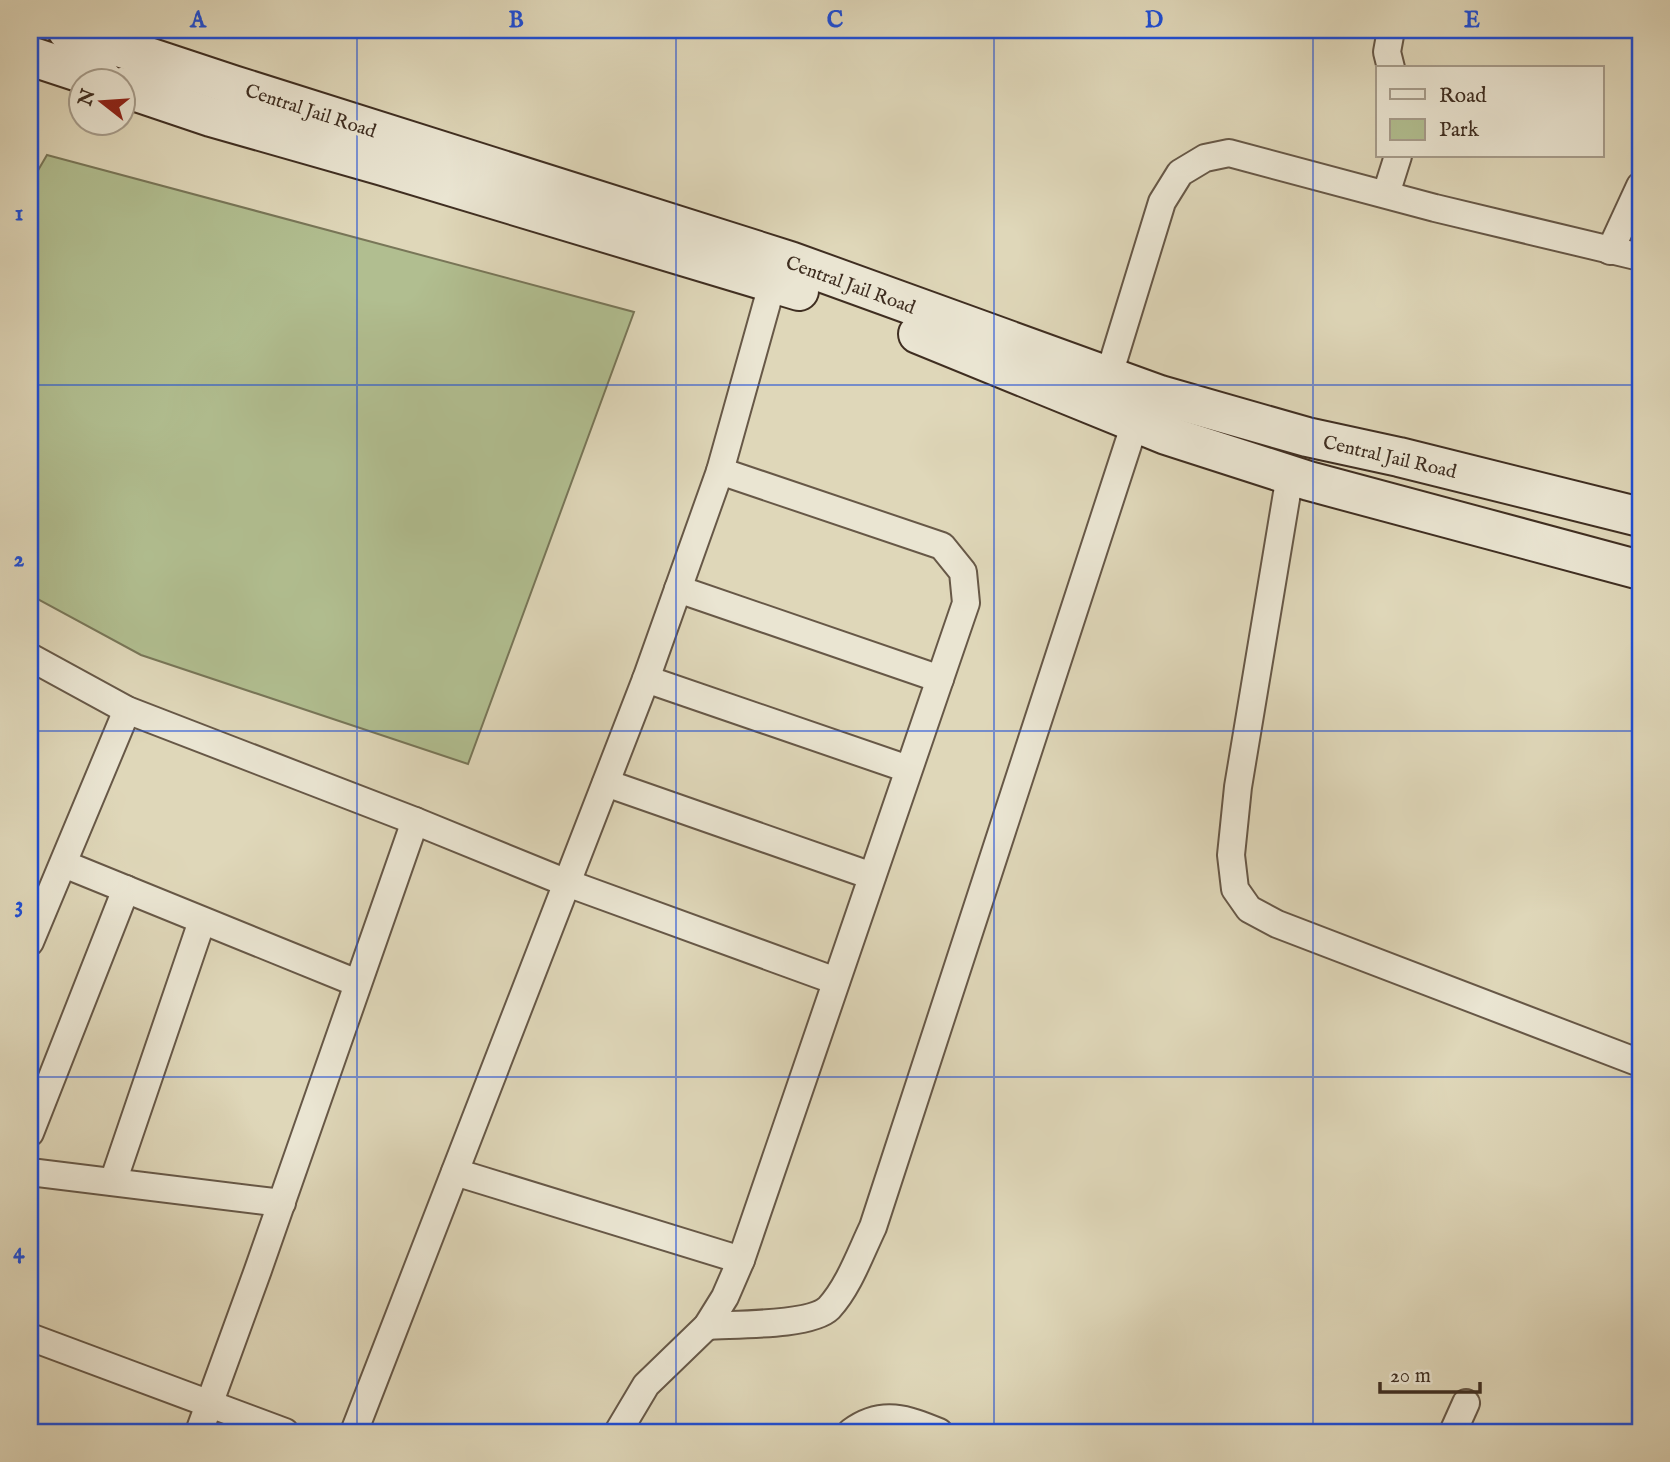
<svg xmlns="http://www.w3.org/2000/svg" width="1670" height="1462" font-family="'IM FELL English',serif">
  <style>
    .green { fill: #b1be90; stroke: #787658; stroke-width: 2 }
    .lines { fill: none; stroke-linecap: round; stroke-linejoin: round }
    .street-casing { stroke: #675847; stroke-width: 30 }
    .secondary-casing { stroke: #3f2e21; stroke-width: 42 }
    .street { stroke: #eae5d2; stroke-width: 26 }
    .secondary { stroke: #eae5d2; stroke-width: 38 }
    .grid { fill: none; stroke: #1d4ed8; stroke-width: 2; stroke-opacity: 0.55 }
    .labels { text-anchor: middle; stroke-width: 6; stroke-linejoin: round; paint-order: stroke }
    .street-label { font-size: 19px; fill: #3f2e21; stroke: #eae5d2 }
    .neatline { fill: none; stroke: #1d4ed8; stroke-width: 2.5 }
    .grid-label { font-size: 23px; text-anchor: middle; font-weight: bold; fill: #1d4ed8 }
  </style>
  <rect width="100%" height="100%" fill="#dfd7b9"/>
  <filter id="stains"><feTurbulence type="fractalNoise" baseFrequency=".00286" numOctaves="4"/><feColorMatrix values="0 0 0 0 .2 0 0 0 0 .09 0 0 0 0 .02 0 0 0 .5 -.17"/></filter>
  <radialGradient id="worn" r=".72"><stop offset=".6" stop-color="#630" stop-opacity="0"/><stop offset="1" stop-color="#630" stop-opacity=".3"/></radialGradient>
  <path class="green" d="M47 155 634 312 468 764 141 655 30 595V184Z"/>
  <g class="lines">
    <g class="street-casing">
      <g id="street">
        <path d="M1391 30 1387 52 1391 68"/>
        <path d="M1386 194 1398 156"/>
        <path d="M1610 251 1640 186"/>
        <path d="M1108 378 1162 202 1180 173 1205 158 1229 153 1435 208 1640 257"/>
        <path d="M1290 475 1238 787 1231 855 1235 889 1249 909 1277 924 1640 1063"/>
        <path d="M678 589 940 679"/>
        <path d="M30 657 127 710 415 821 567 883 836 981"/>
        <path d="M646 679 908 769"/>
        <path d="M606 783 872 876"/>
        <path d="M64 864 357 983"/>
        <path d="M30 942 127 710"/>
        <path d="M30 1133 126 889"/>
        <path d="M30 1172 282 1203"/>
        <path d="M455 1172 741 1260"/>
        <path d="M113 1182 202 921"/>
        <path d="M707 1326C734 1324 811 1326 829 1308 849 1286 860 1254 873 1227L1135 423"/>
        <path d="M30 1337 285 1432"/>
        <path d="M199 1432 258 1270 415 821"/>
        <path d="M354 1432 646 679 720 471 777 267"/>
        <path d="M618 1432 646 1385 707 1326 725 1297 741 1260 966 603 963 572 942 546 720 471"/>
        <path d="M851 1432C882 1409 907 1419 939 1432"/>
        <path d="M1453 1432 1466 1403"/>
      </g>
    </g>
    <g class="secondary-casing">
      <g id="secondary">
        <path d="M67 30 233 85 790 261 1160 395 1307 437 1399 457 1640 517"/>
        <path d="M30 56 103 80"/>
        <path d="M122 87 211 117 383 166 799 291"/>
        <path d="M918 334 1166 435 1309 481 1640 570"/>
      </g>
    </g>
    <use href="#street" class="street"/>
    <use href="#secondary" class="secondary"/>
  </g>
  <path class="grid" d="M357 30V1432M676 30V1432M994 30V1432M1313 30V1432M30 385H1640M30 731H1640M30 1077H1640"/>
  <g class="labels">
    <g class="street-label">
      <text transform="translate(311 110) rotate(18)" y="7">Central Jail Road</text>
      <text transform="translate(851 284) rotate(20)" y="7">Central Jail Road</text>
      <text transform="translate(1390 456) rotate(13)" y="7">Central Jail Road</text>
    </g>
  </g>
  <rect width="1670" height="1462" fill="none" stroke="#dfd7b9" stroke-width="77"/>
  <rect x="1376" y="66" width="228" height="91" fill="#eae5d2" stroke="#a69c8b" stroke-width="2"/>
  <rect x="1390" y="89" width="35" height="10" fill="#eae5d2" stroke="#a69c8b" stroke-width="2"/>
  <text x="1439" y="102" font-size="21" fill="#3f2e21">Road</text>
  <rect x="1390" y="119" width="35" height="21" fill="#b1be90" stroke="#a69c8b" stroke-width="2"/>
  <text x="1439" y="136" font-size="21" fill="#3f2e21">Park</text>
  <g transform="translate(102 102) rotate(287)"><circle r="33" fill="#eae5d2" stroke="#a69c8b" stroke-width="2"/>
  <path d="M0-5L12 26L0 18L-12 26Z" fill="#8f2418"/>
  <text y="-10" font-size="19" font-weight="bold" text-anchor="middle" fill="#3f2e21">N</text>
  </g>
  <path d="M1380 1382v10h100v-10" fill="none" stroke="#3f2e21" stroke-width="3.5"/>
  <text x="1390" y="1382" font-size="21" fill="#3f2e21" stroke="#eae5d2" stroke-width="5" paint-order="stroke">20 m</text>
  <rect x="38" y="38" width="1594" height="1386" class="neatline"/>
  <g class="grid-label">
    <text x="198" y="27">A</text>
    <text x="516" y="27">B</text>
    <text x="835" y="27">C</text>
    <text x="1154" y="27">D</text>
    <text x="1472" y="27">E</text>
    <text x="19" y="220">1</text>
    <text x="19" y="566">2</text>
    <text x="19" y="912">3</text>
    <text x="19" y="1258">4</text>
  </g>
  <rect width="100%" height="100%" filter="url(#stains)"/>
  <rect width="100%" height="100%" fill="url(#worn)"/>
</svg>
